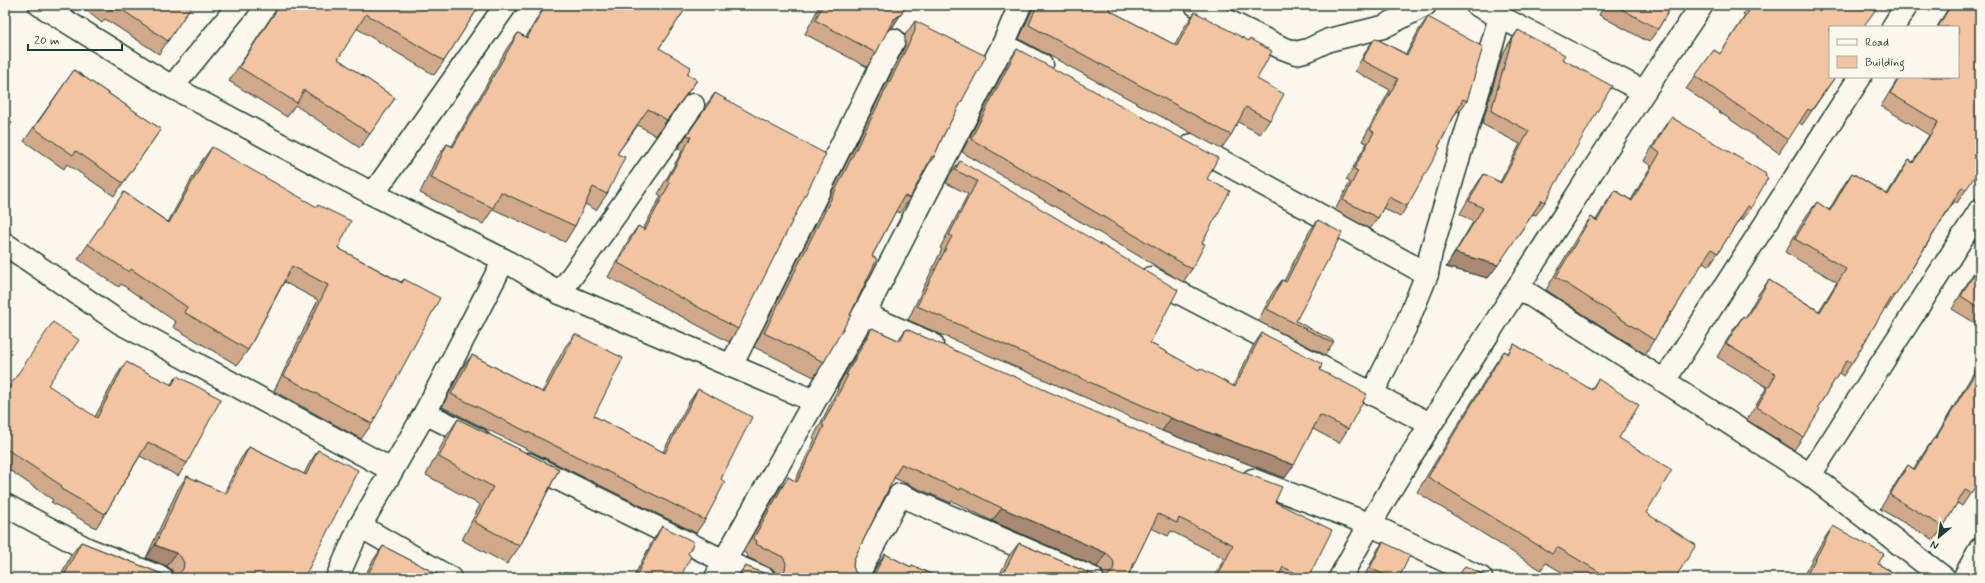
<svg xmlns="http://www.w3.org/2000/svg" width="1985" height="583" font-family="Mynerve,sans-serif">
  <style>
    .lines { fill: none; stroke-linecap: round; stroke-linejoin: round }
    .minor-casing { stroke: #1f3d34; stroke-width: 25 }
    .tertiary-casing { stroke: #1f3d34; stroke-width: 25 }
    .minor { stroke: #fbf7ec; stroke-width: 22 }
    .tertiary { stroke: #fbf7ec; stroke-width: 22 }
    .wall { fill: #d0a98a; stroke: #1f3d34 }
    .shaded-wall { fill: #a98971; stroke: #1f3d34 }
    .building { fill: #f2c4a1; stroke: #1f3d34 }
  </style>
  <rect width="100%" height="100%" fill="#fbf7ec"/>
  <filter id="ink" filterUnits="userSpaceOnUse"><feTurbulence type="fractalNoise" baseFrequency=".025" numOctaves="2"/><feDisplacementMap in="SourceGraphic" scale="8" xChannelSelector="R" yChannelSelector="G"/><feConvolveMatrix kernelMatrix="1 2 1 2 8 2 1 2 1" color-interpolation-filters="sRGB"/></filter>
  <g filter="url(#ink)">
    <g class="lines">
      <g class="minor-casing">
        <g id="minor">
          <path d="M40 5 172 87 373 194 504 260 560 293 814 401"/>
          <path d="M1196 5 1280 47 1296 53 1308 50 1329 40 1383 27 1425 5"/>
          <path d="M1477 5 1643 91"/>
          <path d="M1893 27 1907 5"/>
          <path d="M1003 45 1041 65"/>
          <path d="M172 87 239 5"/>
          <path d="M1192 145 1427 274 1431 252 1500 17"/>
          <path d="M373 194 506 5"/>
          <path d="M5 244 119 322 392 470"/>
          <path d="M1151 278 1430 424"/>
          <path d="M1518 287 1810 475 1944 578"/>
          <path d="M560 293 693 105"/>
          <path d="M731 366 894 40"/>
          <path d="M1664 381 1860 77"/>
          <path d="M1372 394 1405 328 1427 274"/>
          <path d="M425 413 479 440"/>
          <path d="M528 464 724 561 764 578"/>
          <path d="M1810 475 1980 210"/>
          <path d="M5 505 87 549 162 578"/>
          <path d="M360 526 450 578"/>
          <path d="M337 578 360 526 425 413 504 260"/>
          <path d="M716 578 724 561 864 314 1003 45 1020 5"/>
          <path d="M856 578 900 495 1092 578"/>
          <path d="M1340 578C1394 478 1457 383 1518 287 1579 193 1638 98 1702 5"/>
          <path d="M1964 578 1980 549"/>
        </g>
      </g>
      <g class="tertiary-casing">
        <g id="tertiary">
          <path d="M864 314 932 344"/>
          <path d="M1253 480 1369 524 1481 578"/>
        </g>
      </g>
      <use href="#minor" class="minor"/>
      <use href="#tertiary" class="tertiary"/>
    </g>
    <g class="wall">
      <path d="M79 5H192L159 54 105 19 102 23Z"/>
      <path d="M279 5H480L444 61 434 75 356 28 338 59 395 98 360 148 295 105 287 117 229 81Z"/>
      <path d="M545 5H688L659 48 687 74 697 80 656 136 638 125 617 154 607 194 596 210 585 204 575 226 565 242 493 209 483 224 420 193 436 159 447 144 452 146 507 48 518 33 526 37Z"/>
      <path d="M820 5H906L901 14 892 28 887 31 876 53 867 67 805 34Z"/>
      <path d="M953 5H958L956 7Z"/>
      <path d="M1031 5H1111L1109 10 1175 45 1185 26 1195 12 1257 79 1270 120 1260 134 1238 122 1231 135 1221 149 1019 39 1032 10Z"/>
      <path d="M1604 5H1672L1658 29 1649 42 1599 15Z"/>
      <path d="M1750 5H1879L1830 27 1835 77 1802 125 1799 122 1779 153 1686 89 1714 50 1720 54 1745 16 1743 14Z"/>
      <path d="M1950 5H1980L1966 190 1957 203 1954 201 1895 296 1886 310 1884 309 1852 363 1843 376 1839 373 1818 407 1803 437 1794 450 1747 420 1767 387 1717 357 1733 330 1743 316 1745 318 1759 293 1769 280 1819 311 1837 282 1785 252 1807 215 1817 202 1829 210 1843 186 1852 173 1887 194 1900 173 1909 160 1913 162 1929 135 1881 106 1899 77H1958V27H1937Z"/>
      <path d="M1428 17 1467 101 1459 112 1457 111 1407 206 1400 217 1383 208 1378 218 1370 229 1335 210 1350 182 1346 180 1367 143 1362 141 1390 90 1355 71 1367 49 1375 38 1406 54 1420 28Z"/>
      <path d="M915 21 943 136 934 157 925 170 910 198 900 213 896 211 872 256 850 315 824 362 814 377 754 347 905 46V35Z"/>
      <path d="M1518 30 1562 59 1545 202 1536 215 1533 214 1488 278 1446 267 1473 222 1460 214 1475 187 1484 174 1500 182 1520 144 1482 124 1502 55 1509 43Z"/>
      <path d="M1017 49 1207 179 1202 243 1192 269 1183 282 962 152 1008 62Z"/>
      <path d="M74 70 161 129 114 196 67 164 64 169 24 141Z"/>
      <path d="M715 93 738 329 729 342 608 277 629 239 638 226 643 229 661 196 658 194 682 151 678 148 703 112 705 106Z"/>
      <path d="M1671 117 1765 176 1751 208 1742 221 1740 219 1709 266 1703 262 1672 313 1663 326H1662L1654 340 1645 354 1546 290 1581 230 1591 217 1596 220 1606 203 1615 190 1631 200 1651 166 1644 161 1662 130Z"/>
      <path d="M212 147 338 248 401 282 404 279 372 424 361 439 274 391 318 300 284 282 248 350 237 365 173 327 176 322 121 284 119 287 78 259 124 192 168 222 201 162Z"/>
      <path d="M960 161 1150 343 1198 370 1233 386 1253 346 1262 333 1320 370 1348 429 1339 443 1313 429 1285 478 1162 431 908 320 942 249 940 248 968 194 946 183 950 174Z"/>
      <path d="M1318 220 1296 321 1333 343 1325 355 1258 321 1273 292 1282 280 1284 281 1309 232Z"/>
      <path d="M1980 264V326L1952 309 1974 272Z"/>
      <path d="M872 328 898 340 906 329 1275 502 1308 578H1214L1224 558 1171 531 1168 536 1151 528 1127 578H998L1009 556 1019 543 1096 576 1103 577 1104 576 1102 570 1097 567 992 521 952 501 951 503 894 478 854 559 853 566 855 572 860 576 866 577 871 576 876 567 885 554 911 567 912 565 939 578H736L745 566 774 577H776L774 570 747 557 748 555 743 552 778 491 788 477 795 481 815 439 813 438 838 389 837 388 863 341Z"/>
      <path d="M575 334 594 416 663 452 689 402 698 389 721 479 705 520 696 533 442 407 462 368 472 355 542 392 565 347Z"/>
      <path d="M1514 344 1591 390 1598 379 1646 513 1675 578H1572L1546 563 1541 570 1417 492 1493 367 1504 351 1508 353Z"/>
      <path d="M126 362 170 385 177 376 187 463 178 476 140 456 105 514 96 528 51 502 53 500 5 467V392L95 417 117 375Z"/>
      <path d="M1980 362V479L1962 506 1957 503 1943 527 1934 540 1880 509 1899 478 1908 465 1914 469 1925 451 1934 438H1935Z"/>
      <path d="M458 419 559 469 520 546 507 564 462 540 480 505 426 475 446 437Z"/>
      <path d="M249 447 304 474 309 464 318 450 304 578H60L71 555 81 542 167 576 174 577 172 570 167 566 146 558 178 489 187 476 224 493 240 460Z"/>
      <path d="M662 526 680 578H633L653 540Z"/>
      <path d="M1833 526 1878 564 1903 578H1802L1822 542Z"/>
      <path d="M1383 542 1399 578H1372L1365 575 1378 549Z"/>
      <path d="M383 546 445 578H364L372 562Z"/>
    </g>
    <g class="shaded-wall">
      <path d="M901 14 892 28 883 34 893 20Z"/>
      <path d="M697 80 686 95 656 136 667 120Z"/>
      <path d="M1455 253 1498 265 1488 278 1446 267Z"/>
      <path d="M1171 418 1294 465 1285 478 1162 431Z"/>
      <path d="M1002 508 1106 553 1097 567 992 521Z"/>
      <path d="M155 545 176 553 167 566 146 558Z"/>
    </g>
    <g class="building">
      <path d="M105 5H192L168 41 115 5 111 10Z"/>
      <path d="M280 5H480L444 61 366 14 338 59 395 98 370 134 304 90 297 103 239 67Z"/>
      <path d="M546 5H688L659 48 691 67 687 74 697 80 667 120 648 109 617 154 625 157 607 194 593 187 575 226 501 192 493 208 431 178 447 144 453 147 518 33 527 38Z"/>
      <path d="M823 5H906L901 14 893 20 876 53 815 20Z"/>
      <path d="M1037 5H1111L1109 10 1177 46 1195 12 1249 41 1250 39 1272 51 1257 79 1284 94 1270 120 1246 107 1231 135 1029 25Z"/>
      <path d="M1614 5H1672L1658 29Z"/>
      <path d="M1753 5H1879L1863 27H1830V77H1835L1811 111 1808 109 1788 140 1695 76 1714 50 1720 54Z"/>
      <path d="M1951 5H1980V168L1966 190 1962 187 1895 296 1893 295 1852 363 1847 360 1818 407 1820 409 1803 437 1757 407 1776 374 1726 344 1743 316 1746 318 1769 280 1820 312 1846 269 1795 239 1817 202 1830 211 1852 173 1888 195 1909 160 1913 163 1938 122 1890 93 1900 77H1958V27H1938Z"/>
      <path d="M1428 17 1483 47 1467 101 1463 99 1438 147 1440 148 1407 206 1389 197 1378 218 1343 200 1358 171 1354 169 1374 132 1370 130 1398 79 1362 60 1375 38 1407 55Z"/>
      <path d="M915 21 986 56 943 136 934 157 932 156 910 198 904 196 872 256 877 259 850 315H851L824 362 764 333 915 31Z"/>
      <path d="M1518 30 1565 55 1562 59 1612 86 1545 202 1542 200 1498 265 1455 253 1483 208 1469 201 1484 174 1501 183 1529 131 1491 111 1511 42Z"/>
      <path d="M1017 49 1218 158 1207 179 1230 191 1202 243 1205 244 1192 269 971 139Z"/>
      <path d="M74 70 161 129 123 183 76 151 73 155 34 128Z"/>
      <path d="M715 93 773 126 826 154 738 329 618 263 638 226 645 230 670 183 667 181 691 137 687 135 712 99Z"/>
      <path d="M1671 117 1766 174 1765 176 1768 178 1751 208 1748 206 1718 253 1711 249 1672 313 1671 312 1654 340 1556 277 1591 217 1597 221 1615 190 1632 201 1660 153 1653 148Z"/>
      <path d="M5 118 12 122 5 135Z"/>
      <path d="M212 147 317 207 318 205 351 221 338 248 402 283 404 279 440 298 372 424 284 376 328 285 292 266 248 350 184 312 187 307 131 269 129 272 88 244 124 192 169 223Z"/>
      <path d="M960 161 1178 290 1150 343 1199 370 1200 368 1235 387 1262 333 1322 364 1320 370 1367 394 1348 429 1320 415 1294 465 1171 418 917 306 952 236 949 235 977 181 955 170Z"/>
      <path d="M1318 220 1342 233 1296 321 1334 341 1333 343 1267 309 1282 280 1286 282Z"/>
      <path d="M1980 264V308L1961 296Z"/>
      <path d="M53 322 79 340 48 385 97 418 126 362 172 385 177 376 221 399 187 463 148 442 105 514 61 489 62 486 8 450 5 455V393Z"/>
      <path d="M872 328 900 341 906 329 1161 441 1282 487 1275 502 1332 530 1308 578H1306L1283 567 1278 578H1217L1233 545 1179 518 1177 523 1158 514 1127 578H1001L1019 543 1096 576 1103 577 1109 575 1113 570 1114 563 1111 557 1106 553 1002 508 961 488 960 490 901 464 854 559 853 566 855 572 860 576 866 577 872 576 876 571 885 554 911 567 912 565 939 578H738L745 566 774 577 780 575 785 570 786 563 783 557 756 544 757 541 753 539 788 477 797 482 824 426 822 425 848 375H846Z"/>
      <path d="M575 334 623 358 594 416 665 453 698 389 752 417 721 479 725 482 705 520 451 394 472 355 544 393Z"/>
      <path d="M1514 344 1592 390 1598 379 1639 405 1619 438 1672 470 1646 513 1696 545 1675 578H1605L1606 576 1557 547 1552 554 1428 477 1504 351 1508 354Z"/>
      <path d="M1980 365V479L1971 493 1965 490 1943 527 1890 495 1908 465 1915 470 1934 438H1936Z"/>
      <path d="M458 419 559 469 520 546 474 522 493 487 439 457Z"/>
      <path d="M249 447 306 475 318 450 358 470 304 578H63L81 542 167 576 174 577 179 574 183 569 184 563 181 557 176 553 155 545 187 476 226 494Z"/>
      <path d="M662 526 694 542 688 554 691 556 680 578H635Z"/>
      <path d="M1833 526 1884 554 1878 564 1903 578H1805Z"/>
      <path d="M1383 542 1410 555 1399 578H1391L1370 568Z"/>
      <path d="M383 546 445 578H366Z"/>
      <path d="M1465 566 1489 577 1490 578H1457Z"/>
      <path d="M5 571 20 578H5Z"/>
    </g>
  </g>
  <rect width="1985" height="583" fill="none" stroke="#fbf7ec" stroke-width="20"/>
  <rect x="10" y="10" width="1965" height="563" fill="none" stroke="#1f3d34" stroke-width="1.5" filter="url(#ink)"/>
  <rect x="1829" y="26" width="130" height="52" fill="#fbf7ec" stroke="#a3ada2"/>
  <rect x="1837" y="39" width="20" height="6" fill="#fbf7ec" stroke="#a3ada2"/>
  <text x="1865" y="46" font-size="12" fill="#1f3d34">Road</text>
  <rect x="1837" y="56" width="20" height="12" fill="#f2c4a1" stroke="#a3ada2"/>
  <text x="1865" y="66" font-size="12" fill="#1f3d34">Building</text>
  <g transform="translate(1939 537) rotate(209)" stroke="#fbf7ec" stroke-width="3" paint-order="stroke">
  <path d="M0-3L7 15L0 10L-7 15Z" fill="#1f3d34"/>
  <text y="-6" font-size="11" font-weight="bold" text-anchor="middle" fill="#1f3d34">N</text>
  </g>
  <path d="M28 44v6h94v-6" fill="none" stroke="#1f3d34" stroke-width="2"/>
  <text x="34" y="44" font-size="12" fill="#1f3d34" stroke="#fbf7ec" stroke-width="3" paint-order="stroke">20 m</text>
</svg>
